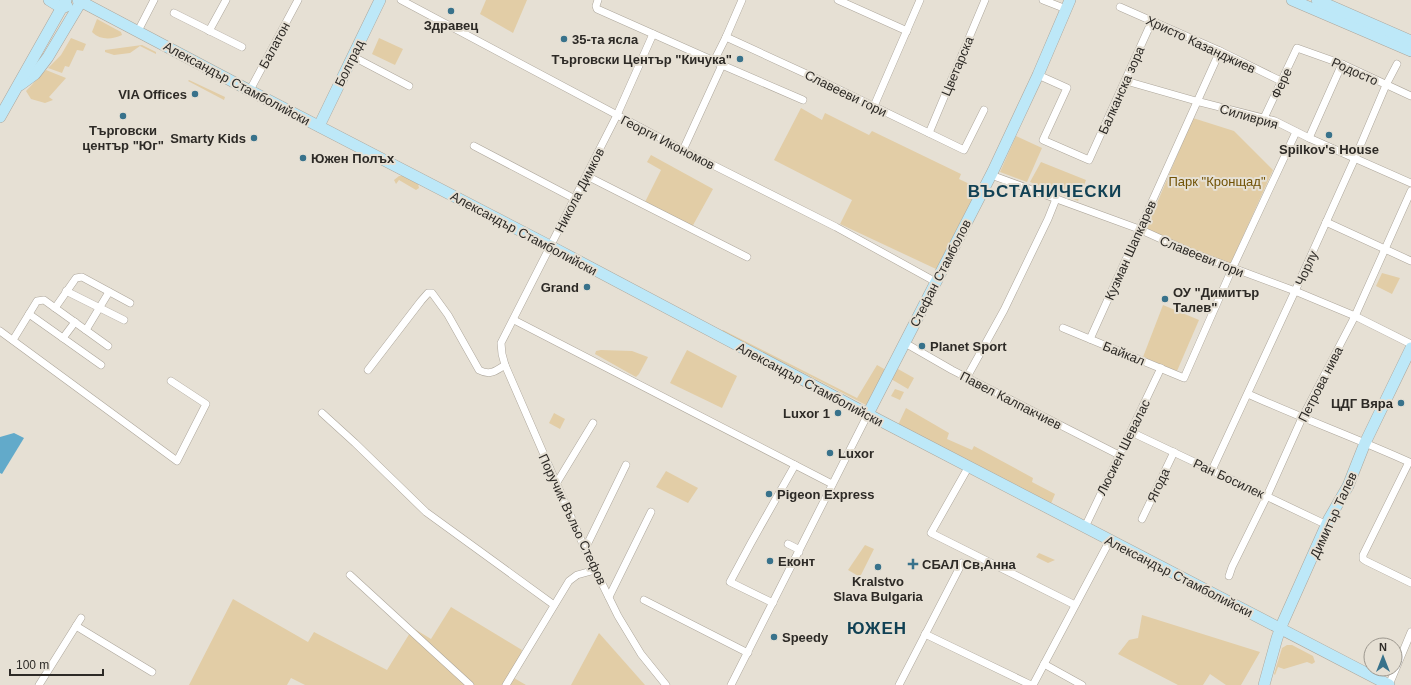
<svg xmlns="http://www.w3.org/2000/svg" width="1411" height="685" font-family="Arial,sans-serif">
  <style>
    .green { fill: #e2cda6 }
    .water { fill: #62aaca }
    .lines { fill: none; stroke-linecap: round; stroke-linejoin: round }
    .street-casing { stroke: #ada69b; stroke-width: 8 }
    .secondary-casing { stroke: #ada69b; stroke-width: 12 }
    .street { stroke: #fff; stroke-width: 7 }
    .secondary { stroke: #bde8f8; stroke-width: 11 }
    .poi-dot { fill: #38728b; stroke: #e6e0d4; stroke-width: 1.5 }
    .labels { text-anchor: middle; stroke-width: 4; stroke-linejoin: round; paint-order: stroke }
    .poi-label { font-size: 13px; font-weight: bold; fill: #2d2a26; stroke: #e6e0d4; text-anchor: start }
    .street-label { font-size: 13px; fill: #2d2a26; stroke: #e6e0d4 }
    .park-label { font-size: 13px; fill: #715205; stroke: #e6e0d4 }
    .district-label { font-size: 17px; font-weight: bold; letter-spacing: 1px; fill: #114154; stroke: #e6e0d4 }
  </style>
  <rect width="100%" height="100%" fill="#e6e0d4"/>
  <g class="green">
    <path d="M486 0H527L513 33 480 14Z"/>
    <path d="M97 19 121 32 122 35C111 40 100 40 92 32Z"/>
    <path d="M71 38 86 44 83 51 77 50 69 67 65 66 62 73 48 68 61 55Z"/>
    <path d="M379 38 403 49 395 65 372 54Z"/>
    <path d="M142 45 156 52V54L140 46 130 53 114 55 105 52V50Z"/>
    <path d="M46 70 66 78 49 97 53 100 45 103 31 99 26 91Z"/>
    <path d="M189 80 225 97 224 100 188 81Z"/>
    <path d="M801 108 822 120 825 113 869 135 872 131 961 174 959 179 978 188 936 269 840 224 852 200 774 160Z"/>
    <path d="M1193 118 1234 131 1273 170 1230 265 1146 229Z"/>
    <path d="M1016 136 1042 148 1027 182 1000 172Z"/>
    <path d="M651 155 713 189 692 227 645 202 661 170 647 162Z"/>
    <path d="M1041 162 1086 180 1078 201 1030 182Z"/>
    <path d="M399 176H404L418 184 419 188 416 190 399 180 396 184 394 180Z"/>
    <path d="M1382 273 1400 278 1392 294 1376 286Z"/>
    <path d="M1163 305 1199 320 1177 371 1143 357Z"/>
    <path d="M723 330 857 398 877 365 886 370 866 405 722 331Z"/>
    <path d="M601 350 632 351 648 357 639 374 636 377 595 354 596 351Z"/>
    <path d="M687 350 737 376 722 408 670 383Z"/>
    <path d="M898 369 914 378 908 389 891 379Z"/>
    <path d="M895 389 904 392 900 400 891 396Z"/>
    <path d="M906 408 949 433 947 439 972 450 974 446 1033 478 1032 482 1055 494 1050 506 898 425Z"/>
    <path d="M554 413 565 419 560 429 549 423Z"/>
    <path d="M666 471 698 488 688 503 656 487Z"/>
    <path d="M865 545 874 549 860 577 848 570Z"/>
    <path d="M1039 553 1055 560 1048 563 1036 557Z"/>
    <path d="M233 599 308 642 314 632 387 670 413 628 431 639 451 607 522 650 514 678 526 685H305L291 678 287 685H189Z"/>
    <path d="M1142 615 1260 652 1241 685H1226L1210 674 1203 685H1178L1118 654 1129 640 1138 638Z"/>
    <path d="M599 633 645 685H571Z"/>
    <path d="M1287 645H1292L1313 656 1315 662 1312 664 1307 662 1284 669 1278 667 1275 675 1274 674 1282 648Z"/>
  </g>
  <path class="water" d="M14 433 24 438 2 474 0 473V437Z"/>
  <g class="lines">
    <g class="street-casing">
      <g id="street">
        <path d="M401 0 683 150 836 227 936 282"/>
        <path d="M598 0 596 6 597 9 714 61"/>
        <path d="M838 0 907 31"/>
        <path d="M1043 0 1066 9"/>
        <path d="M1120 7 1220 51 1281 81"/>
        <path d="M174 13 242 47"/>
        <path d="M138 31 154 0"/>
        <path d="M209 31 226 0"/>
        <path d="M653 34 617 115 501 343 502 354 505 365 585 549 618 616 641 654 666 685"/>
        <path d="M726 37 813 77 964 150 984 110"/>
        <path d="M352 56 409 86"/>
        <path d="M722 65 803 100"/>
        <path d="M1038 75 1067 88 1043 140 1089 160 1152 21"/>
        <path d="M1126 81 1196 101 1275 121 1309 138 1411 183"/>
        <path d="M250 90 298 0"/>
        <path d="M874 106 920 0"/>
        <path d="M1264 118 1297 48 1342 64 1411 96"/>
        <path d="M929 133 985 0"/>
        <path d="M1309 138 1342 64"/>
        <path d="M474 146 575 199"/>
        <path d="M683 150 722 65 714 61 726 37 742 0"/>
        <path d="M991 175 1139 229 1190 252 1295 291 1355 316 1411 344"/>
        <path d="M587 176 747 257"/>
        <path d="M1326 222 1411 261"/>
        <path d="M66 291 124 320"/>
        <path d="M55 308 76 278 82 277 130 303"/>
        <path d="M29 314 101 365"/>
        <path d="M514 320 832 484"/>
        <path d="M1063 328 1184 378 1232 269 1296 132"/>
        <path d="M86 330 109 292"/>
        <path d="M0 331 177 461 206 404 171 381"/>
        <path d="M63 338 75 322"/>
        <path d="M1090 339 1220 51"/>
        <path d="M13 340 37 301 44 300 108 346"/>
        <path d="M905 343 952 370 1119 455"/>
        <path d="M368 370 421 301 428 293H432L448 315 479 370C490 376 496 371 505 365"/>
        <path d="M967 377 1004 310 1048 219 1056 199"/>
        <path d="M1248 394C1301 418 1356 438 1409 462L1363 555V559L1366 561 1411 583"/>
        <path d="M322 413 355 443 426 512 554 605"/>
        <path d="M1131 432 1327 525"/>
        <path d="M969 466 931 533 1075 605"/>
        <path d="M1212 470 1295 291 1355 158 1386 85 1397 64"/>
        <path d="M556 484 593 423"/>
        <path d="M1142 519 1174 452"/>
        <path d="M1085 527 1161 368"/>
        <path d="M788 544 798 549 799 552"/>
        <path d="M585 549 626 465"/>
        <path d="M350 575 470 685"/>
        <path d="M1229 576 1232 567 1267 496 1302 418 1355 316 1411 191"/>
        <path d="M609 597 651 512"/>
        <path d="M644 600 748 653"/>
        <path d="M773 603 730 582 751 543 795 465"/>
        <path d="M76 626 152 672"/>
        <path d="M925 634 1031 685"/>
        <path d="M1044 664 1082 685"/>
        <path d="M39 685 81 618"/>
        <path d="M506 685 569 581 577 575 595 570"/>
        <path d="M731 685 868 414"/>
        <path d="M899 685 962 563"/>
        <path d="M1033 685 1110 540"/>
        <path d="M1389 685 1411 632"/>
      </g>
    </g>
    <g class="secondary-casing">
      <g id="secondary">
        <path d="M49 0 62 8 67 6"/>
        <path d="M78 0 243 87 550 246 879 420 1389 685"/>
        <path d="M1292 0 1411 51"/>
        <path d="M1317 0 1411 41"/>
        <path d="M20 85 35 74 48 57 82 0"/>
        <path d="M0 117 66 0"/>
        <path d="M319 126 380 0"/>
        <path d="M868 414 993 171 1038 75 1070 0"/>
        <path d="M1264 685 1277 638 1283 622 1329 519 1348 486 1365 443 1411 348"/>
      </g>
    </g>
    <use href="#street" class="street"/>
    <use href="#secondary" class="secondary"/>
  </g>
  <g class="poi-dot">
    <circle cx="451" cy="11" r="4"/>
    <circle cx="564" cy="39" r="4"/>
    <circle cx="740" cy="59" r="4"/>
    <circle cx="195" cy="94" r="4"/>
    <circle cx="123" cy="116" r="4"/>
    <circle cx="1329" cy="135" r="4"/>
    <circle cx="254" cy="138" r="4"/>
    <circle cx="303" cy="158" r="4"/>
    <circle cx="587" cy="287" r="4"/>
    <circle cx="1165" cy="299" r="4"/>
    <circle cx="922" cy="346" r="4"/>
    <circle cx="1401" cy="403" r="4"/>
    <circle cx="838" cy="413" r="4"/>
    <circle cx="830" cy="453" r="4"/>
    <circle cx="769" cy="494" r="4"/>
    <circle cx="770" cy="561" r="4"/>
    <path d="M911 558h4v4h4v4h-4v4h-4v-4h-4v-4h4z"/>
    <circle cx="878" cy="567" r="4"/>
    <circle cx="774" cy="637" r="4"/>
  </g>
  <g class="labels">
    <g class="poi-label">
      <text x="451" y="30" text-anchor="middle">Здравец</text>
      <text x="572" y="44">35-та ясла</text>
      <text x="732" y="64" text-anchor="end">Търговски Център "Кичука"</text>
      <text x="187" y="99" text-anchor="end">VIA Offices</text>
      <text x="123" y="135" text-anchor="middle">Търговски<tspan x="123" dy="15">център "Юг"</tspan></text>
      <text x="246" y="143" text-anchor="end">Smarty Kids</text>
      <text x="1329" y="154" text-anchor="middle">Spilkov's House</text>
      <text x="311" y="163">Южен Полъх</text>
      <text x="579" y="292" text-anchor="end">Grand</text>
      <text x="1173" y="297">ОУ "Димитър<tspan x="1173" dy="15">Талев"</tspan></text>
      <text x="930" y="351">Planet Sport</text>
      <text x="1393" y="408" text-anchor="end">ЦДГ Вяра</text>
      <text x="830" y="418" text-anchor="end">Luxor 1</text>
      <text x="838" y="458">Luxor</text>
      <text x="777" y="499">Pigeon Express</text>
      <text x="778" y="566">Еконт</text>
      <text x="922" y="569">СБАЛ Св,Анна</text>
      <text x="878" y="586" text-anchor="middle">Kralstvo<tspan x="878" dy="15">Slava Bulgaria</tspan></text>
      <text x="782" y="642">Speedy</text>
    </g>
    <g class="street-label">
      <text transform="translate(1201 44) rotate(25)" y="5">Христо Казанджиев</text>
      <text transform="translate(274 45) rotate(-62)" y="5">Балатон</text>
      <text transform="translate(349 63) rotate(-64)" y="5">Болград</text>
      <text transform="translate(957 66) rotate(-67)" y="5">Цветарска</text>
      <text transform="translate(1355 71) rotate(24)" y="5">Родосто</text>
      <text transform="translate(237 83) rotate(28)" y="5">Александър Стамболийски</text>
      <text transform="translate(1281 83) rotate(-65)" y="5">Фере</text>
      <text transform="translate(1121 90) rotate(-66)" y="5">Балканска зора</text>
      <text transform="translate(846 93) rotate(26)" y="5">Славееви гори</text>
      <text transform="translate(1249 116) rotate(16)" y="5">Силиврия</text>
      <text transform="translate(668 142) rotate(27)" y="5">Георги Икономов</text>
      <text transform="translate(579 190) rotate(-63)" y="5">Никола Димков</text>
      <text transform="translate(524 233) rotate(28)" y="5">Александър Стамболийски</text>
      <text transform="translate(1130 250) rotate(-66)" y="5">Кузман Шапкарев</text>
      <text transform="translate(1202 256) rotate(22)" y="5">Славееви гори</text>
      <text transform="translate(1306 268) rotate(-66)" y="5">Чорлу</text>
      <text transform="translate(940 273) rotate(-63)" y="5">Стефан Стамболов</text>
      <text transform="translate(1124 353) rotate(22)" y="5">Байкал</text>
      <text transform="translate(810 384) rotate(28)" y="5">Александър Стамболийски</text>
      <text transform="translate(1320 384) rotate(-63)" y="5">Петрова нива</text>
      <text transform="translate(1011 400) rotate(27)" y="5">Павел Калпакчиев</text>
      <text transform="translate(1123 447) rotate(-64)" y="5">Люсиен Шевалас</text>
      <text transform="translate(1229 478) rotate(25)" y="5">Ран Босилек</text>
      <text transform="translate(1158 485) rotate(-65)" y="5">Ягода</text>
      <text transform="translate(1333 515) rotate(-65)" y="5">Димитър Талев</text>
      <text transform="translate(573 519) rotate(65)" y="5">Поручик Въльо Стефов</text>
      <text transform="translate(1179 576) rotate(27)" y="5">Александър Стамболийски</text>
    </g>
    <g class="park-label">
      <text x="1217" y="186">Парк "Кронщад"</text>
    </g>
    <g class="district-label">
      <text x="1045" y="197">ВЪСТАНИЧЕСКИ</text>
      <text x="877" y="634">ЮЖЕН</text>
    </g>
  </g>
  <g transform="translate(1383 657)"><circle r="19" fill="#e6e0d4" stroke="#9c978e"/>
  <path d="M0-3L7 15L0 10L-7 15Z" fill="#38728b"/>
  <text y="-6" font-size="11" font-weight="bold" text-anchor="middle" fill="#2d2a26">N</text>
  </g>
  <path d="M10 669v6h93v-6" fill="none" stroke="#2d2a26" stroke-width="2"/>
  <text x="16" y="669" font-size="12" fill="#2d2a26" stroke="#e6e0d4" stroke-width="3" paint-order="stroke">100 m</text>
</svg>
